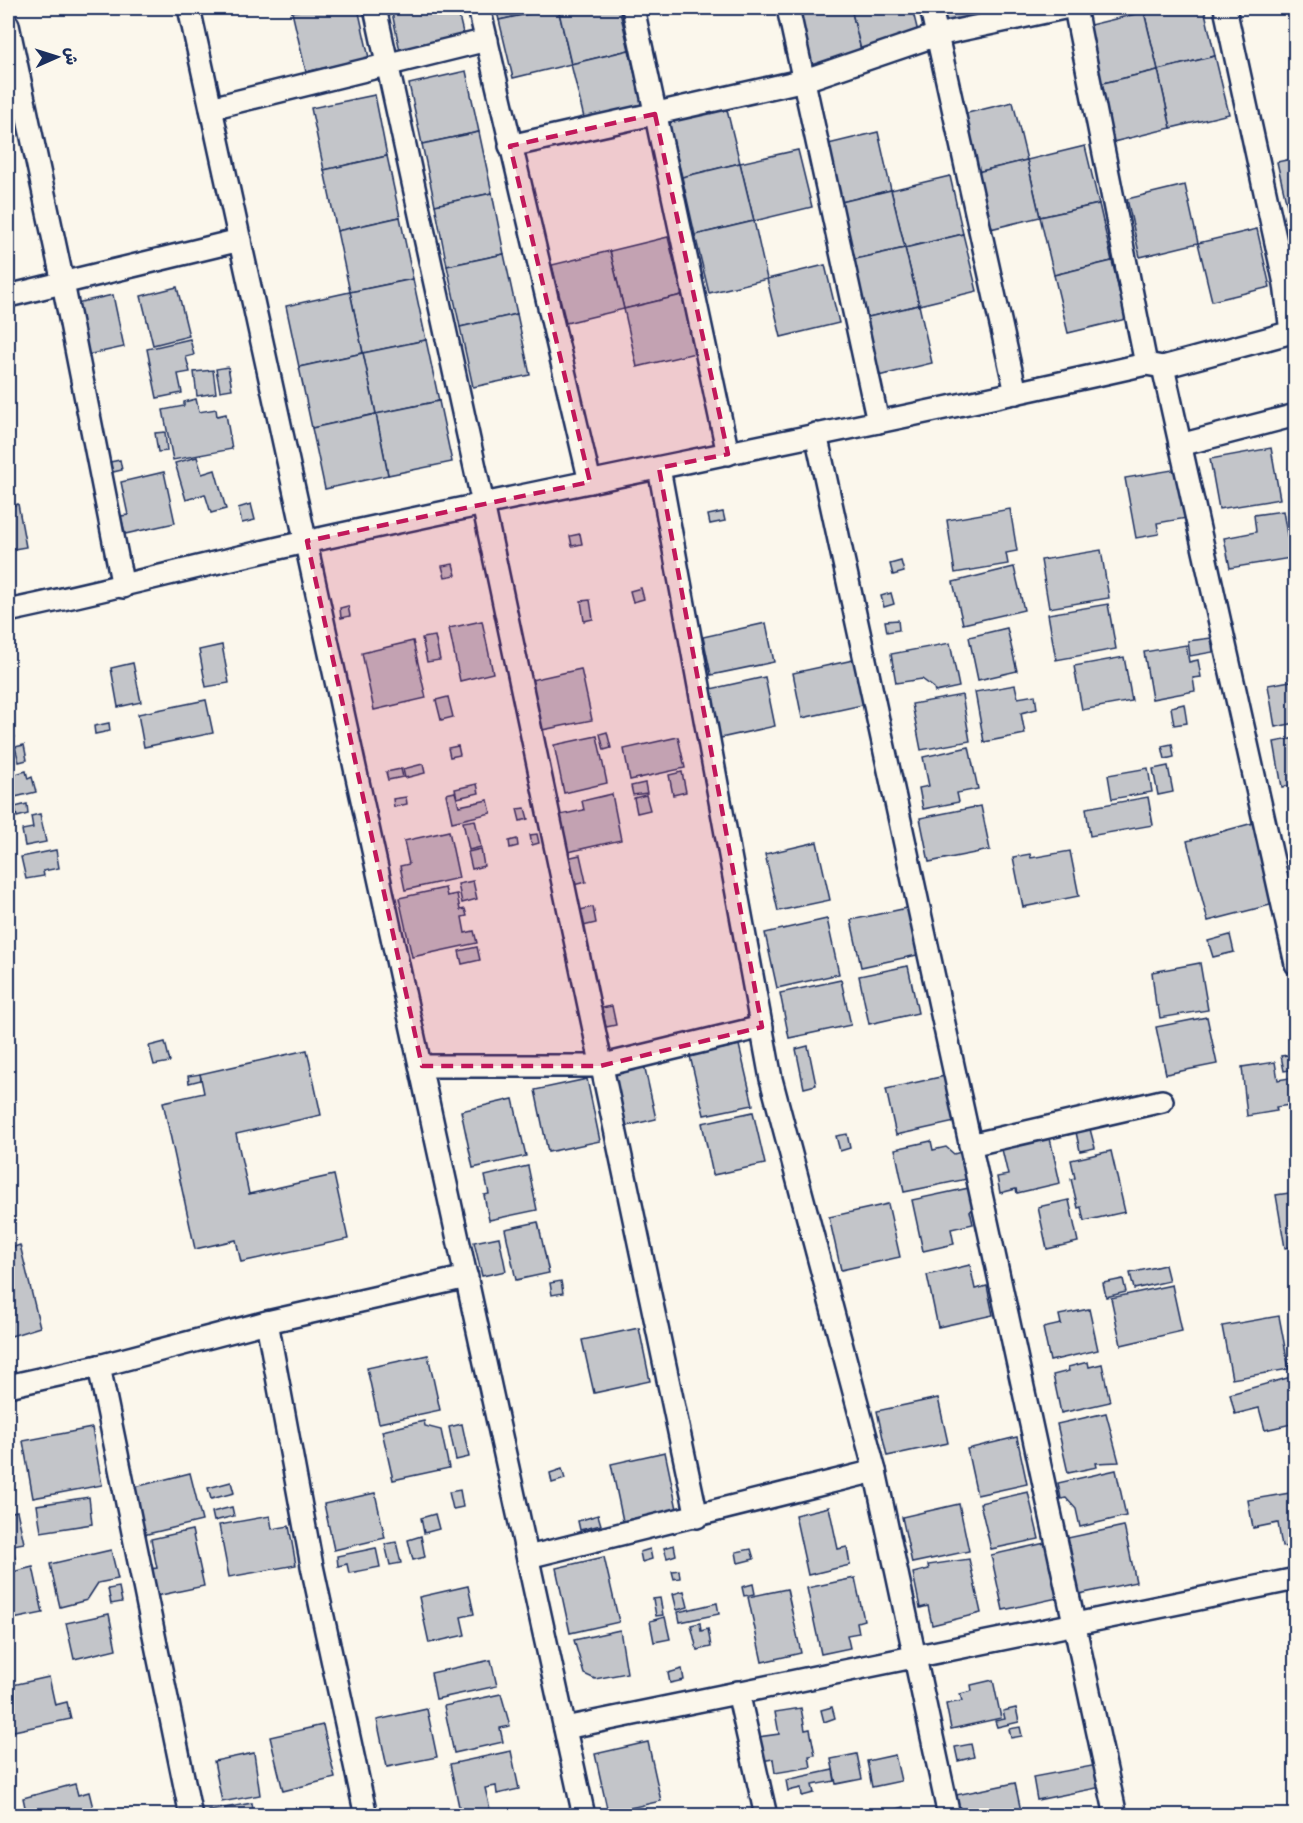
<svg xmlns="http://www.w3.org/2000/svg" width="1303" height="1823" font-family="'Balsamiq Sans','Playpen Sans Arabic',sans-serif">
  <style>
    .building { fill: #c3c5c9; stroke: #1b2f5e; stroke-width: 1.5 }
    .lines { fill: none; stroke-linecap: round; stroke-linejoin: round }
    .minor-casing { stroke: #1b2f5e; stroke-width: 26 }
    .minor { stroke: #fbf7ec; stroke-width: 21 }
    .marked { fill: #c2185b; fill-opacity: 0.2; stroke: #c2185b; stroke-width: 4.5; stroke-dasharray: 12 8; stroke-linejoin: round }
  </style>
  <rect width="100%" height="100%" fill="#fbf7ec"/>
  <filter id="ink" filterUnits="userSpaceOnUse"><feTurbulence type="fractalNoise" baseFrequency=".0167" numOctaves="2"/><feDisplacementMap in="SourceGraphic" scale="12" xChannelSelector="R" yChannelSelector="G"/><feConvolveMatrix kernelMatrix="1 2 1 2 8 2 1 2 1" color-interpolation-filters="sRGB"/></filter>
  <g filter="url(#ink)">
    <g class="building">
      <path d="M291 8H310L292 12Z"/>
      <path d="M310 8H358L369 58 306 72 292 12Z"/>
      <path d="M391 8H457L464 37 400 51Z"/>
      <path d="M496 8H553L499 20Z"/>
      <path d="M558 8 571 64 513 78 499 20Z"/>
      <path d="M558 8H619L629 50 571 64Z"/>
      <path d="M801 8H851L862 54 804 68 790 10Z"/>
      <path d="M851 8H912L920 40 862 54Z"/>
      <path d="M937 8H998L1002 23 943 36Z"/>
      <path d="M1163 8H1204L1215 56 1158 70 1144 12Z"/>
      <path d="M1144 12 1158 70 1099 84 1086 26Z"/>
      <path d="M629 50 643 108 585 122 571 64Z"/>
      <path d="M1215 56 1229 114 1171 128 1158 70Z"/>
      <path d="M1158 70 1171 128 1113 142 1099 84Z"/>
      <path d="M466 71 479 132 422 144 409 84Z"/>
      <path d="M375 95 387 156 324 170 311 108Z"/>
      <path d="M1013 102 1027 160 969 174 955 116Z"/>
      <path d="M726 106 740 163 682 177 668 119Z"/>
      <path d="M479 132 492 193 435 205 422 144Z"/>
      <path d="M878 132 891 190 833 204 820 146Z"/>
      <path d="M1085 146 1099 204 1040 217 1027 160Z"/>
      <path d="M798 150 812 207 754 221 740 163Z"/>
      <path d="M387 156 400 217 337 231 324 170Z"/>
      <path d="M1296 158V218L1290 219 1277 162Z"/>
      <path d="M1027 160 1040 217 982 231 969 174Z"/>
      <path d="M740 163 754 221 695 235 682 177Z"/>
      <path d="M950 176 963 234 905 248 891 190Z"/>
      <path d="M1185 185 1198 243 1140 257 1127 199Z"/>
      <path d="M891 190 905 248 847 261 833 204Z"/>
      <path d="M492 193 504 254 447 266 435 205Z"/>
      <path d="M1099 204 1112 261 1054 275 1040 217Z"/>
      <path d="M400 217 413 279 350 292 337 231Z"/>
      <path d="M1296 218V242L1290 219Z"/>
      <path d="M754 221 767 279 709 293 695 235Z"/>
      <path d="M1257 229 1270 287 1212 301 1198 243Z"/>
      <path d="M963 234 977 291 919 305 905 248Z"/>
      <path d="M668 237 682 295 624 309 610 251Z"/>
      <path d="M905 248 919 305 860 319 847 261Z"/>
      <path d="M610 251 624 309 566 323 552 265Z"/>
      <path d="M504 254 517 314 460 327 447 266Z"/>
      <path d="M1112 261 1126 319 1068 333 1054 275Z"/>
      <path d="M825 265 839 323 781 337 767 279Z"/>
      <path d="M413 279 426 340 363 353 350 292Z"/>
      <path d="M177 287 189 336 153 345 141 296Z"/>
      <path d="M350 292 363 353 299 367 286 306Z"/>
      <path d="M113 295 124 347 87 355 76 303Z"/>
      <path d="M682 295 695 353 637 367 624 309Z"/>
      <path d="M919 305 932 363 874 377 860 319Z"/>
      <path d="M517 314 530 375 473 387 460 327Z"/>
      <path d="M190 339 194 355 186 357 190 372 178 374 182 393 157 398 147 349Z"/>
      <path d="M426 340 439 401 376 414 363 353Z"/>
      <path d="M363 353 376 414 312 428 299 367Z"/>
      <path d="M228 367 232 389 220 391 216 369Z"/>
      <path d="M213 370 216 393 197 396 194 372Z"/>
      <path d="M196 399 199 412 216 409 217 416 226 414 232 449 173 460 163 410 184 406V402Z"/>
      <path d="M439 401 452 462 388 475 376 414Z"/>
      <path d="M376 414 388 475 325 489 312 428Z"/>
      <path d="M165 432 167 451 158 452 155 433Z"/>
      <path d="M1271 448 1280 499 1219 509 1210 459Z"/>
      <path d="M197 457 202 474 215 470 226 509 211 513 205 494 186 500 175 463Z"/>
      <path d="M120 460 122 470 113 472 110 462Z"/>
      <path d="M1178 469 1187 518 1157 523 1159 534 1136 538 1125 478Z"/>
      <path d="M164 472 175 523 125 534 121 516 128 515 121 482Z"/>
      <path d="M18 504 26 547 8 550V507Z"/>
      <path d="M251 504 255 520 242 523 238 508Z"/>
      <path d="M1296 504V527L1290 505Z"/>
      <path d="M1010 509 1017 551 1006 553 1008 564 955 573 947 520Z"/>
      <path d="M1283 511 1291 558 1230 568 1224 538 1256 532 1254 515Z"/>
      <path d="M723 512 725 521 710 524 708 515Z"/>
      <path d="M580 534 582 544 572 546 570 536Z"/>
      <path d="M1101 550 1109 598 1049 608 1041 560Z"/>
      <path d="M901 561 904 572 893 575 890 564Z"/>
      <path d="M453 564 456 575 445 577 442 566Z"/>
      <path d="M1014 567 1024 610 963 624 953 582Z"/>
      <path d="M641 588 644 599 633 602 630 591Z"/>
      <path d="M891 593 894 604 884 607 881 596Z"/>
      <path d="M590 600 593 619 584 621 581 601Z"/>
      <path d="M1108 604 1116 649 1056 660 1048 614Z"/>
      <path d="M348 606 350 616 341 618 340 608Z"/>
      <path d="M898 620 899 630 887 632 885 621Z"/>
      <path d="M482 621 493 673 460 681 449 628Z"/>
      <path d="M766 623 774 662 711 675 703 637Z"/>
      <path d="M1007 628 1017 671 978 680 969 637Z"/>
      <path d="M435 636 440 660 427 662 422 638Z"/>
      <path d="M1211 638 1213 652 1190 656 1188 641Z"/>
      <path d="M413 641 426 698 374 710 362 653Z"/>
      <path d="M950 643 959 687 935 692 934 688 922 679 896 683 891 654Z"/>
      <path d="M222 645 229 683 206 687 199 650Z"/>
      <path d="M1186 645 1189 662 1198 660 1201 677 1193 678 1195 691 1152 699 1144 652Z"/>
      <path d="M1124 657 1132 701 1082 710 1074 666Z"/>
      <path d="M858 659 867 704 802 718 793 673Z"/>
      <path d="M133 663 141 702 118 707 111 668Z"/>
      <path d="M581 669 592 720 542 730 531 680Z"/>
      <path d="M765 677 775 726 716 739 706 690Z"/>
      <path d="M1296 680V723L1275 727 1268 685Z"/>
      <path d="M1015 685 1018 698 1035 695 1037 709 1021 713 1025 734 984 742 975 692Z"/>
      <path d="M962 695 970 741 921 750 912 704Z"/>
      <path d="M448 697 453 717 441 720 436 700Z"/>
      <path d="M206 700 213 733 144 747 138 714Z"/>
      <path d="M1184 704 1187 723 1174 725 1171 707Z"/>
      <path d="M109 723 110 731 95 734 94 726Z"/>
      <path d="M11 727 15 737 8 739V728Z"/>
      <path d="M607 732 611 748 604 750 600 734Z"/>
      <path d="M597 736 607 783 564 793 554 745Z"/>
      <path d="M678 737 685 768 630 780 624 749Z"/>
      <path d="M1296 738V784L1282 787 1274 742Z"/>
      <path d="M1172 744 1174 757 1165 759 1162 746Z"/>
      <path d="M24 745 27 760 19 762 15 747Z"/>
      <path d="M458 746 460 755 450 757 448 748Z"/>
      <path d="M969 747 978 789 957 793 959 802 923 809 919 788 929 786 923 757Z"/>
      <path d="M423 764 425 773 405 778 403 769Z"/>
      <path d="M1168 766 1173 792 1158 795 1153 769Z"/>
      <path d="M1148 768 1152 792 1112 799 1108 775Z"/>
      <path d="M401 769 403 777 388 780 386 772Z"/>
      <path d="M26 771 28 779 32 777 36 792 15 797 9 776Z"/>
      <path d="M682 772 686 792 673 795 669 775Z"/>
      <path d="M645 783 647 793 633 795 631 786Z"/>
      <path d="M477 784 479 793 457 798 455 789Z"/>
      <path d="M455 792 459 806 488 800 491 813 452 822 446 794Z"/>
      <path d="M612 794 621 840 568 852 560 815 584 810 582 801Z"/>
      <path d="M646 795 650 810 637 813 634 798Z"/>
      <path d="M406 797 407 804 394 807 393 799Z"/>
      <path d="M1148 797 1153 825 1090 836 1086 808Z"/>
      <path d="M27 804 28 814 17 817 15 807Z"/>
      <path d="M981 806 990 850 929 862 920 818Z"/>
      <path d="M525 808 528 819 520 821 517 809Z"/>
      <path d="M40 814 46 842 25 846 22 830 33 828 31 816Z"/>
      <path d="M475 820 481 847 469 850 463 822Z"/>
      <path d="M1253 823 1274 904 1208 921 1187 841Z"/>
      <path d="M449 831 459 878 405 890 400 866 409 864 404 841Z"/>
      <path d="M537 834 539 843 532 845 530 835Z"/>
      <path d="M517 839 518 846 510 848 509 841Z"/>
      <path d="M817 842 830 900 778 911 765 854Z"/>
      <path d="M481 849 484 866 472 869 468 852Z"/>
      <path d="M56 850 59 868 43 871 44 876 26 879 21 857Z"/>
      <path d="M1070 851 1079 896 1023 907 1013 857 1030 854 1031 858Z"/>
      <path d="M580 855 586 882 573 885 567 858Z"/>
      <path d="M473 881 477 899 462 903 458 884Z"/>
      <path d="M445 888 447 896 457 894 460 910 465 909 467 916 462 917 465 933 474 931 477 943 412 957 399 898Z"/>
      <path d="M593 907 596 923 583 926 580 910Z"/>
      <path d="M912 907 922 954 861 967 851 920Z"/>
      <path d="M827 919 839 974 777 988 765 933Z"/>
      <path d="M1230 935 1234 952 1213 957 1208 941Z"/>
      <path d="M477 947 480 960 462 964 459 951Z"/>
      <path d="M1200 963 1208 1010 1160 1018 1158 1006H1156L1152 972Z"/>
      <path d="M908 966 918 1013 869 1024 859 976Z"/>
      <path d="M841 980 851 1025 789 1038 780 993Z"/>
      <path d="M612 1006 616 1025 606 1027 602 1008Z"/>
      <path d="M1207 1017 1217 1064 1166 1074 1156 1027Z"/>
      <path d="M165 1042 170 1062 154 1065 149 1046Z"/>
      <path d="M739 1045 753 1105 704 1115 690 1056Z"/>
      <path d="M808 1046 816 1085 804 1088 796 1049Z"/>
      <path d="M307 1050 321 1115 236 1134 249 1194 334 1175 348 1239 241 1262 236 1240 195 1249 163 1102 204 1093 200 1074Z"/>
      <path d="M1296 1054V1069L1284 1071 1281 1056Z"/>
      <path d="M1275 1062 1278 1080 1296 1077V1104L1276 1107 1277 1111 1247 1116 1242 1067Z"/>
      <path d="M644 1064 656 1119 626 1126 614 1071Z"/>
      <path d="M200 1074 201 1080 189 1083 188 1076Z"/>
      <path d="M945 1076 955 1122 896 1135 886 1089Z"/>
      <path d="M587 1079 600 1141 548 1152 535 1090Z"/>
      <path d="M513 1099 526 1156 473 1168 461 1111Z"/>
      <path d="M753 1112 765 1164 713 1175 702 1123Z"/>
      <path d="M1090 1129 1095 1148 1080 1151 1076 1132Z"/>
      <path d="M847 1134 850 1148 840 1151 836 1136Z"/>
      <path d="M1049 1134 1060 1183 1017 1193 1016 1189 1000 1193 997 1177 1008 1175 1001 1145Z"/>
      <path d="M931 1141 933 1150 946 1147 954 1154 961 1152 967 1179 904 1192 895 1149Z"/>
      <path d="M1111 1151 1125 1212 1084 1221 1081 1207 1078 1208 1071 1179 1075 1178 1071 1160Z"/>
      <path d="M528 1166 537 1210 489 1220 484 1195 489 1194 485 1176Z"/>
      <path d="M969 1188 974 1210 970 1211 973 1224 951 1229 954 1244 923 1251 912 1200Z"/>
      <path d="M1296 1192V1246L1285 1248 1276 1195Z"/>
      <path d="M1069 1200 1078 1242 1047 1249 1038 1207Z"/>
      <path d="M888 1204 900 1257 841 1270 829 1217Z"/>
      <path d="M538 1222 549 1273 516 1280 505 1229Z"/>
      <path d="M499 1237 506 1271 482 1276 474 1242Z"/>
      <path d="M20 1245 40 1327 8 1337V1249Z"/>
      <path d="M970 1265 975 1289 987 1286 993 1315 938 1327 927 1275Z"/>
      <path d="M1165 1265 1169 1281 1134 1289 1130 1273Z"/>
      <path d="M1123 1279 1126 1292 1106 1297 1103 1283Z"/>
      <path d="M561 1281 563 1293 552 1295 550 1283Z"/>
      <path d="M1172 1285 1182 1331 1121 1345 1111 1298Z"/>
      <path d="M1089 1309 1098 1350 1050 1361 1043 1328 1061 1324 1059 1315Z"/>
      <path d="M1279 1316 1289 1369 1232 1379 1222 1326Z"/>
      <path d="M639 1328 650 1381 594 1393 582 1340Z"/>
      <path d="M428 1355 440 1410 379 1423 367 1368Z"/>
      <path d="M1088 1362 1089 1367 1102 1364 1110 1402 1061 1413 1053 1375 1069 1371 1068 1367Z"/>
      <path d="M1291 1377 1296 1396V1423L1265 1430 1259 1408 1235 1414 1230 1394Z"/>
      <path d="M938 1398 948 1443 887 1456 877 1411Z"/>
      <path d="M1106 1413 1119 1462 1096 1463 1097 1467 1068 1473 1057 1424Z"/>
      <path d="M424 1421 425 1426 441 1430 449 1468 393 1480 382 1431Z"/>
      <path d="M462 1424 469 1457 456 1460 449 1427Z"/>
      <path d="M92 1428 102 1485 33 1498 23 1441Z"/>
      <path d="M1017 1437 1027 1484 977 1495 967 1449Z"/>
      <path d="M665 1452 677 1509 623 1521 611 1464Z"/>
      <path d="M562 1469 565 1479 552 1483 550 1473Z"/>
      <path d="M1116 1470 1126 1516 1080 1527 1076 1509 1066 1498 1061 1499 1058 1483Z"/>
      <path d="M190 1473 202 1521 143 1535 131 1488Z"/>
      <path d="M231 1482 234 1493 211 1499 208 1488Z"/>
      <path d="M460 1490 463 1507 453 1509 449 1492Z"/>
      <path d="M1028 1492 1039 1539 991 1549 980 1503Z"/>
      <path d="M1296 1492V1545L1282 1547 1278 1523 1253 1528 1248 1500Z"/>
      <path d="M375 1493 385 1538 334 1550 324 1504Z"/>
      <path d="M89 1497 92 1524 41 1532 37 1505Z"/>
      <path d="M959 1504 969 1551 912 1563 902 1517Z"/>
      <path d="M232 1507 234 1516 214 1521 212 1512Z"/>
      <path d="M829 1507 838 1549 847 1547 850 1565 808 1575 795 1515Z"/>
      <path d="M17 1511 24 1543 13 1545 16 1563 8 1565V1513Z"/>
      <path d="M435 1514 439 1529 424 1533 421 1518Z"/>
      <path d="M598 1515 601 1525 580 1530 578 1521Z"/>
      <path d="M270 1516 272 1529 289 1526 296 1565 229 1577 219 1525Z"/>
      <path d="M1124 1526 1136 1582 1079 1594 1073 1568H1069L1063 1539Z"/>
      <path d="M192 1530 204 1586 156 1596 150 1569 157 1568 151 1539Z"/>
      <path d="M421 1536 425 1557 413 1560 408 1540Z"/>
      <path d="M396 1542 401 1563 390 1565 385 1544Z"/>
      <path d="M1050 1542 1062 1597 1003 1610 991 1555Z"/>
      <path d="M674 1545 676 1555 667 1558 664 1548Z"/>
      <path d="M376 1548 380 1567 349 1573 347 1564 338 1566 337 1556Z"/>
      <path d="M650 1549 652 1559 642 1562 640 1552Z"/>
      <path d="M751 1549 754 1559 738 1563 736 1552Z"/>
      <path d="M111 1550 118 1579 98 1583 87 1600 60 1607 50 1564Z"/>
      <path d="M604 1557 619 1622 570 1633 556 1568Z"/>
      <path d="M969 1559 981 1613 932 1625 928 1606 920 1608 913 1573 929 1569 928 1565Z"/>
      <path d="M33 1567 43 1613 8 1620V1573Z"/>
      <path d="M679 1570 680 1578 674 1579 672 1571Z"/>
      <path d="M855 1578 864 1620 857 1622 859 1633 847 1635 850 1648 821 1654 807 1588Z"/>
      <path d="M753 1584 755 1594 744 1596 742 1587Z"/>
      <path d="M468 1586 474 1614 461 1617 465 1635 429 1643 419 1597Z"/>
      <path d="M119 1587 122 1602 111 1604 108 1589Z"/>
      <path d="M787 1589 801 1653 762 1662 748 1597Z"/>
      <path d="M684 1591 688 1607 677 1610 673 1594Z"/>
      <path d="M660 1598 663 1615 656 1616 653 1599Z"/>
      <path d="M717 1603 719 1614 680 1622 678 1612Z"/>
      <path d="M109 1614 116 1649 74 1659 66 1623Z"/>
      <path d="M665 1617 670 1639 654 1642 650 1621Z"/>
      <path d="M700 1623 701 1631 708 1629 711 1647 697 1650 691 1625Z"/>
      <path d="M620 1630 627 1673 595 1679 584 1674 574 1640Z"/>
      <path d="M491 1660 497 1686 436 1699 431 1673Z"/>
      <path d="M682 1669 684 1680 670 1683 668 1673Z"/>
      <path d="M49 1677 55 1705 67 1702 71 1719 9 1732 8 1686Z"/>
      <path d="M993 1680 1001 1718 951 1729 946 1704 962 1701 960 1694 972 1691 971 1685Z"/>
      <path d="M501 1694 510 1726 500 1728 503 1742 454 1753 444 1706Z"/>
      <path d="M832 1707 835 1718 824 1722 821 1710Z"/>
      <path d="M801 1708 805 1730 810 1729 815 1755 809 1756 811 1767 775 1773 773 1759 762 1761 758 1737 779 1734 775 1712Z"/>
      <path d="M1016 1708 1019 1722 997 1727 995 1721 1005 1719 1003 1711Z"/>
      <path d="M427 1709 437 1757 387 1767 377 1720Z"/>
      <path d="M323 1725 335 1778 283 1791 270 1737Z"/>
      <path d="M1020 1727 1022 1736 1011 1738 1009 1729Z"/>
      <path d="M648 1742 661 1801 608 1813 595 1754Z"/>
      <path d="M971 1744 974 1757 958 1761 955 1747Z"/>
      <path d="M511 1751 519 1789 497 1794 496 1786 485 1788 490 1809 461 1816 450 1764Z"/>
      <path d="M254 1753 260 1795 222 1802 214 1761Z"/>
      <path d="M857 1754 862 1779 836 1784 831 1759Z"/>
      <path d="M895 1755 901 1781 872 1787 867 1761Z"/>
      <path d="M1097 1765 1102 1787 1037 1800 1033 1777Z"/>
      <path d="M833 1770 835 1781 812 1785 814 1793 802 1796 801 1788 788 1791 786 1780Z"/>
      <path d="M1015 1783 1022 1816H960L956 1795Z"/>
      <path d="M75 1784 78 1795 89 1792 95 1816H27L23 1798Z"/>
      <path d="M252 1803 253 1810 264 1808 266 1816H209L208 1811Z"/>
      <path d="M904 1807 906 1816H896L894 1810Z"/>
    </g>
    <g class="lines">
      <g class="minor-casing">
        <g id="minor">
          <path d="M189 8 584 1816"/>
          <path d="M375 8 483 504 697 1517"/>
          <path d="M479 8 590 482"/>
          <path d="M633 8 728 454"/>
          <path d="M788 8 878 422"/>
          <path d="M931 8 1016 393"/>
          <path d="M1075 8 1146 364"/>
          <path d="M1225 8 1285 284 1291 332"/>
          <path d="M8 25 63 283 123 587"/>
          <path d="M211 108 487 40"/>
          <path d="M510 146 805 80 937 35 1064 8"/>
          <path d="M8 296 240 240"/>
          <path d="M1163 367 1296 964"/>
          <path d="M816 434 1116 1816"/>
          <path d="M1180 445 1296 415"/>
          <path d="M659 468 771 1079 875 1471 949 1816"/>
          <path d="M8 611C109 590 209 563 310 541 588 480 868 427 1146 364L1163 367 1296 331"/>
          <path d="M422 1066H600L762 1027"/>
          <path d="M970 1145 1162 1101"/>
          <path d="M267 1322 312 1566 366 1816"/>
          <path d="M99 1366 191 1816"/>
          <path d="M8 1386 99 1366 267 1322 467 1277"/>
          <path d="M528 1557 875 1471"/>
          <path d="M738 1692 766 1816"/>
          <path d="M565 1728 1296 1579"/>
        </g>
      </g>
      <use href="#minor" class="minor"/>
    </g>
  </g>
  <path class="marked" d="M655 114 728 454 659 468 762 1027 600 1066H422L307 541 590 482 510 146Z"/>
  <rect width="1303" height="1823" fill="none" stroke="#fbf7ec" stroke-width="30"/>
  <rect x="15" y="15" width="1273" height="1793" fill="none" stroke="#1b2f5e" stroke-width="2" filter="url(#ink)"/>
  <g transform="translate(57 57) rotate(87)" stroke="#fbf7ec" stroke-width="4.5" paint-order="stroke">
  <path d="M0-4.5L10 22L0 15L-10 22Z" fill="#1b2f5e"/>
  <text y="-9" font-size="16" font-weight="bold" text-anchor="middle" fill="#1b2f5e">ش</text>
  </g>
</svg>
